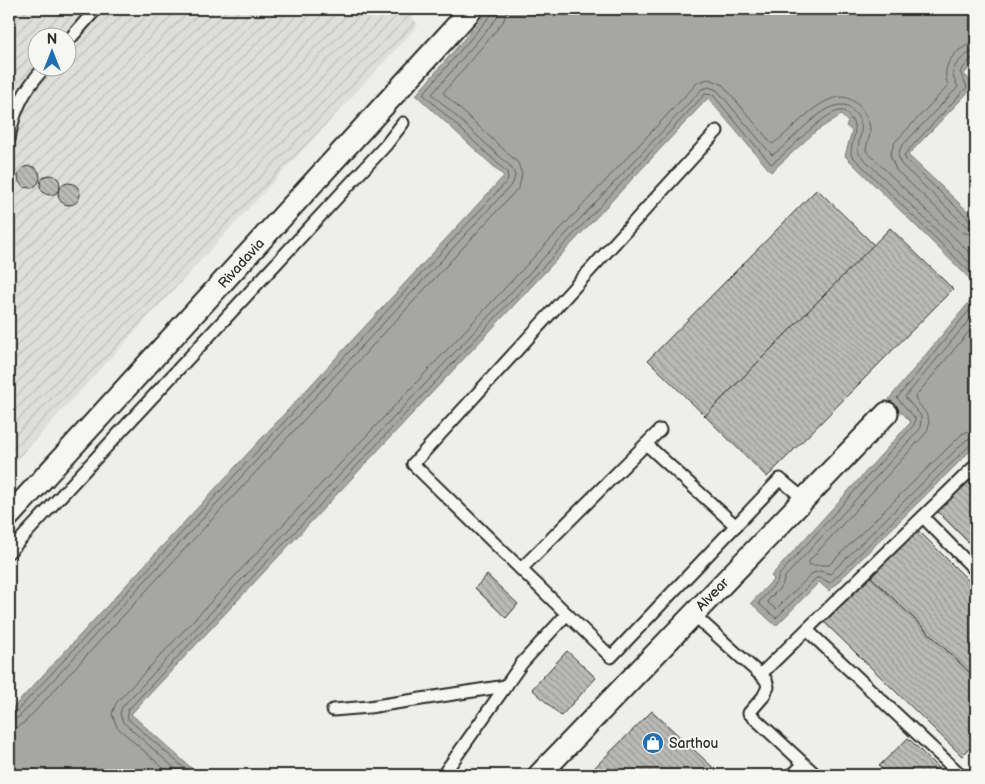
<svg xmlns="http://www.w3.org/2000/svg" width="985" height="784" font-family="'Balsamiq Sans',sans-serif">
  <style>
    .industrial { fill: url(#industrial-furrows); fill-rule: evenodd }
    .water { fill: #a6a6a3; stroke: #757573 }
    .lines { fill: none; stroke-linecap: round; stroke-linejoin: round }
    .shore { stroke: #5c5c5b; stroke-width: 1 }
    .building { fill: url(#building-back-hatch); stroke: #2b2b2b }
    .service-casing { stroke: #2b2b2b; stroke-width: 15 }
    .minor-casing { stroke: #2b2b2b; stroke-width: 25 }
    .service { stroke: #f6f6f2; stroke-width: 11 }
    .minor { stroke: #f6f6f2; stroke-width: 21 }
    .labels { text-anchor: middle; stroke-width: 4; stroke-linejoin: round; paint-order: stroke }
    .street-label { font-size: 14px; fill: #2b2b2b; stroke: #f6f6f2 }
    .poi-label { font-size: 14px; fill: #2b2b2b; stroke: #f6f6f2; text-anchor: start }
  </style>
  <defs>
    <pattern id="industrial-furrows" width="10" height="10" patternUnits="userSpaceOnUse" patternTransform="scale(1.25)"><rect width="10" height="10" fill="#dededb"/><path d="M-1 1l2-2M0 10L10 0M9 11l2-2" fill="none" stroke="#bfbfbc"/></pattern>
    <pattern id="building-back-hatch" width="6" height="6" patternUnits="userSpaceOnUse" patternTransform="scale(1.25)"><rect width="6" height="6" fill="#babab7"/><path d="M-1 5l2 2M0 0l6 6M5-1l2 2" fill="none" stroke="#979795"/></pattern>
  </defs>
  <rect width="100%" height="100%" fill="#eeeeea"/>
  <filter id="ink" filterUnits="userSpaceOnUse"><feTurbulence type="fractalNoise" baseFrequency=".02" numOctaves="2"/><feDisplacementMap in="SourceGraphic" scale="10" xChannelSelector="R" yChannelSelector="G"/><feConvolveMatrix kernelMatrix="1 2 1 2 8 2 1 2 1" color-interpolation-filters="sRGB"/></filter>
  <g filter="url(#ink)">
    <path class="industrial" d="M9 9H406L418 25 9 468ZM38 38H68V68H38Z"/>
    <g class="water">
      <path d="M490 9H976V60L964 74 975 85 908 155 976 219V285L845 156 852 131 846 126 848 122 841 115 816 131 771 172 708 98 131 714 199 775H9V712L504 176 416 95Z"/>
      <path d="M976 294V445L829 591 819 582 776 626 751 603 774 579 771 576 911 422 889 399Z"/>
    </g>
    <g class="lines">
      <g class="shore">
        <path d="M976 43C963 44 947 58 946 71 945 77 947 81 948 86L895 142 890 155 896 170 962 232 976 236"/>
        <path d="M976 51C967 52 951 65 953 76 954 80 957 83 958 87L901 147 898 155 901 164 966 226 976 229"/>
        <path d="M976 57 971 59 960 72 967 87 904 155 906 160 971 221 976 223"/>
        <path d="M976 302 897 398 915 418 914 425 779 575 777 582 760 601 759 604 776 618 816 578H821L830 583 971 444 976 442"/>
        <path d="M976 312 905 397 921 416 920 429 785 577 782 586 768 600V603L776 609 813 573 820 571 830 574 966 440 976 436"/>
        <path d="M976 323 915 397C920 410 935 415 926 433L809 561V565H829L962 434 976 428"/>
        <path d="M9 715 15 713 508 180 507 172 423 94 492 14 494 9"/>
        <path d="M9 721 19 717 513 183 515 175 511 167 432 94 497 18 500 9"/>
        <path d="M9 728 17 727 25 722 519 187 522 174 518 163 443 93 503 22 508 9"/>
        <path d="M171 775 117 727 112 714 116 703 698 82 709 79 722 84 772 144C794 132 831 77 858 105 864 111 869 120 870 129 871 136 866 144 866 151L976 259"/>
        <path d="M182 775 123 722 120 714 122 707 702 89 709 87 717 90 772 155C790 145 825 97 848 106 870 126 858 131 858 153L976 269"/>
        <path d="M192 775 128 719 127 711 705 94 713 95 771 164C787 155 826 107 844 111 863 129 851 135 851 155L976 278"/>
      </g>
    </g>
    <g class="building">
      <circle cx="29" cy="177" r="11"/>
      <circle cx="50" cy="185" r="10"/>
      <circle cx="69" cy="194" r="11"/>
      <path d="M817 189 874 245 705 416 648 360Z"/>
      <path d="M890 228 953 289 767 477 705 416Z"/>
      <path d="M976 466V550L936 510Z"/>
      <path d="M919 531 976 588V679L866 572Z"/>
      <path d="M866 572 976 679V742L962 756 820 618Z"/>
      <path d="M487 575 518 604 506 618 475 588Z"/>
      <path d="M567 651 596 678 561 716 532 689Z"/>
      <path d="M652 711 721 775H587Z"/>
      <path d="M908 738 943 773 941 775H885L887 774 879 766Z"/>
    </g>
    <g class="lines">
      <g class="service-casing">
        <g id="service">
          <path d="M68 41 96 9"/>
          <path d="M717 131 413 464 611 657 780 479 804 499"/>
          <path d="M9 140C13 111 24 90 44 68"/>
          <path d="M646 444 736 526"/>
          <path d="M923 517 976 571"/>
          <path d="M9 552 386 145 403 123"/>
          <path d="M521 569 660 430"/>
          <path d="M693 614 766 680 768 687 763 697 749 713 816 775"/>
          <path d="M807 630 961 775"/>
          <path d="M761 674 976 465"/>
          <path d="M333 710 369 707 506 686"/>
          <path d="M443 775 522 663 567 614"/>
          <path d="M792 775 804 764"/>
        </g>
      </g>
      <g class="minor-casing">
        <g id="minor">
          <path d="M9 516 472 9"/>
          <path d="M539 775 887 413"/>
        </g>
      </g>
      <use href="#service" class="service"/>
      <use href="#minor" class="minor"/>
    </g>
  </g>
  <defs>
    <g id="shop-disc" transform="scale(1.125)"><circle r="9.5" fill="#1f6fb2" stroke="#f6f6f2"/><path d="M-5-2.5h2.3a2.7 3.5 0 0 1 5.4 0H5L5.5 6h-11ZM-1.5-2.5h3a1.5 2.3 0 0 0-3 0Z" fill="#fff"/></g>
  </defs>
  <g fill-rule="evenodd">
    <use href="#shop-disc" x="653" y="743"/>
  </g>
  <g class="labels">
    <g class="street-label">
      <text transform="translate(241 263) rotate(-48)" y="5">Rivadavia</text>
      <text transform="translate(712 594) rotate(-46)" y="5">Alvear</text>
    </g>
    <g class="poi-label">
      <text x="669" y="748">Sarthou</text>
    </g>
  </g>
  <rect width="985" height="784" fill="none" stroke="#f6f6f2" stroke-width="30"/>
  <rect x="15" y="15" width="955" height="754" fill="none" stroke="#2b2b2b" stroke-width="2" filter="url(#ink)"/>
  <g transform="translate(52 52)"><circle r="24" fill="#f6f6f2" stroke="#a5a5a2"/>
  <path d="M0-4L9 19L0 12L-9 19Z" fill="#1f6fb2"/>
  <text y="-8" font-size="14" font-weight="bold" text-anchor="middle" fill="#2b2b2b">N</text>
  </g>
</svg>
